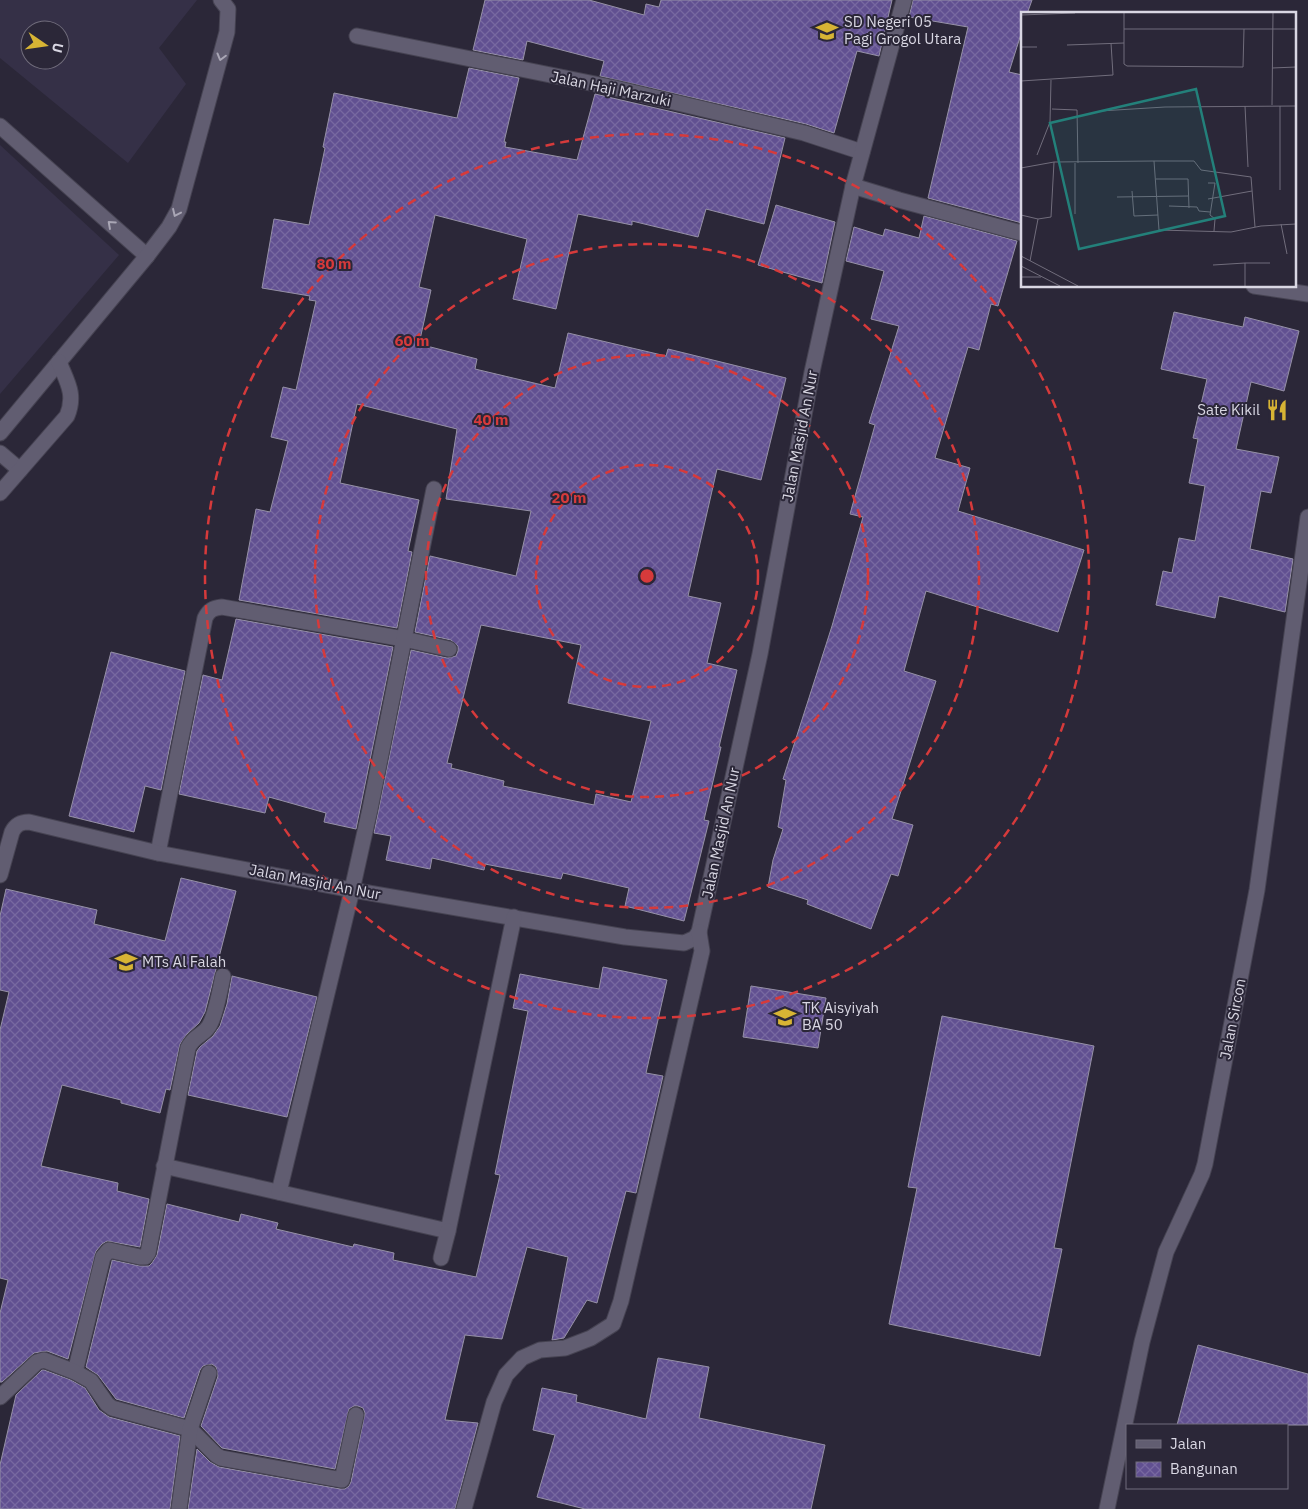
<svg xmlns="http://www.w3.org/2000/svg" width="1308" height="1509" font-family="'IBM Plex Sans',sans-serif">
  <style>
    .built { fill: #353047; fill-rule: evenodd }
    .building { fill: url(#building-cross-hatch); stroke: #9691a7; fill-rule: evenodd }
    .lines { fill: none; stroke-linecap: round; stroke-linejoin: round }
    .lane-casing { stroke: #464352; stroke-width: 17 }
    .street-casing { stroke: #464352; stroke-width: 17 }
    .lane { stroke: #615d71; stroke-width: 15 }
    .street { stroke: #615d71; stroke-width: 15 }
    .oneway { stroke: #a9a6b5 }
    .ring { fill: none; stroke: #d63a3b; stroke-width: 2.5; stroke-dasharray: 9 6 }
    .labels { text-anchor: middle; stroke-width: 4; stroke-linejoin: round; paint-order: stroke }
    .poi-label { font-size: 15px; fill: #d9d7e3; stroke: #2b2738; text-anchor: start }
    .street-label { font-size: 15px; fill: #d9d7e3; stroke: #2b2738 }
    .inset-road { fill: none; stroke: #716d7c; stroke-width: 1 }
    .view { fill: #23807a; fill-opacity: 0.15; stroke: #23807a; stroke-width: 2.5 }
    .inset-edge { fill: none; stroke: #d9d7e3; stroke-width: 2.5 }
    .centre { fill: #d63a3b; stroke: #2b2738; stroke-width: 2.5 }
    .ring-label { font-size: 15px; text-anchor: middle; font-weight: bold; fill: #d63a3b; stroke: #2b2738; stroke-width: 4; stroke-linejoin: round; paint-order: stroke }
  </style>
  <defs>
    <pattern id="building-cross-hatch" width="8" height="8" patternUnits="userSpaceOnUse" patternTransform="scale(1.25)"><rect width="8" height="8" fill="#615091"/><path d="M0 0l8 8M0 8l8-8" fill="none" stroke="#7768a0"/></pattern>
  </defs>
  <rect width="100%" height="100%" fill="#2b2738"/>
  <g class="built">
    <path d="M0 0H197L159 48 186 84 128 163 0 58ZM30 30H60V60H30Z"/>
    <path d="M0 145 119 255 0 394Z"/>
  </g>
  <g class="building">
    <path d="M485 0H589L644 15 646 4 659 7 661 0H892L879 56 857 51 834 133 806 124 600 76 604 61 527 41 523 60 473 50Z"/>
    <path d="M913 0H1032L1027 14H1022V31L1009 72 1022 75V223L928 198 968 27 909 17Z"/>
    <path d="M469 68 519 78 504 142H506L505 147 577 160 595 94 785 138 764 224 706 209 698 237 632 221V225L578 214 556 309 513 299 527 239 435 215 419 287 431 290 419 344 477 359 475 369 555 388 568 333 666 356 668 349 786 378 761 480 717 469 688 596 721 603 707 663 737 670 719 747H721L704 820 709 821 684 921 625 906 629 888 563 873 561 879 485 864 484 870 432 858 430 869 386 860 391 836 374 833 411 650 447 658 456 656 458 651V646L451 640 415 632 430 556 516 576 531 511 446 499 457 429 357 404 340 483 419 500 408 551 412 552 397 628 239 600 256 509 270 512 288 441 271 437 283 387 296 390 316 301 309 300 310 296 262 288 274 219 309 225 325 148 323 147 334 93 457 118ZM481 625 581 645 568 703 651 721 631 802 596 794 594 805 503 786 504 781 451 768 452 764 447 763Z"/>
    <path d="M776 205 835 222 822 283 758 265Z"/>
    <path d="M924 216 1017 241 998 306 991 304 979 350 968 347 935 458 970 468 958 511 1084 550 1058 632 926 591 904 671 936 681 892 819 913 825 898 876 891 874 871 929 807 904 808 900 768 887 773 860 783 829 778 827 786 780 783 779 832 626 863 517 850 514 875 425 869 423 899 326 871 319 884 271 846 261 854 227 883 236 885 229 919 238Z"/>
    <path d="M1174 312 1243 327 1245 317 1299 331 1284 391 1251 382 1236 449 1279 457 1271 493 1261 491 1250 549 1293 559 1285 612 1219 596 1215 618 1156 605 1163 571 1172 573 1179 538 1195 541 1205 486 1189 483 1198 439 1193 438 1207 379 1161 369Z"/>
    <path d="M236 619 393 647 356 829 324 822 326 813 269 797 265 813 179 794 203 675 222 680Z"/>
    <path d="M111 652 185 671 161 790 145 786 134 832 69 816Z"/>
    <path d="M181 878 236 891 205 1012 199 1023 187 1034 180 1044 170 1090 166 1089 160 1113 121 1103V1100L62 1085 41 1166 118 1183 117 1191 149 1199 140 1247 107 1241 102 1244 96 1251 68 1359 47 1351 34 1353 2 1382H0V1313L8 1280 0 1278V1030L9 992 0 990V916L6 889 97 910 94 924 165 941Z"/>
    <path d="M603 967 667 980 646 1073 663 1076 636 1193 626 1191 597 1303 587 1300 564 1338 552 1340 568 1257 527 1247 502 1339 465 1335 445 1420 478 1423 455 1509H188L197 1449 210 1462 219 1467 340 1489H345L349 1486 351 1482 365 1413 363 1408 358 1406H354L349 1409 335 1469 222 1448 201 1426 218 1376 216 1367 212 1364 203 1366 200 1370 184 1418 116 1399 98 1375 86 1367 112 1261V1260L140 1266H149L152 1263 157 1255 167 1204 239 1222 241 1214 278 1223 276 1229 353 1247 354 1244 394 1253 393 1260 476 1277 500 1175 495 1174 528 1011 513 1008 520 974 599 989Z"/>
    <path d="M232 976 317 997 287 1117 188 1095 197 1051 200 1047 213 1036 220 1026 227 1004Z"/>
    <path d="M751 986 826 998 818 1048 743 1037Z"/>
    <path d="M942 1016 1094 1046 1054 1248 1062 1249 1040 1356 889 1324 917 1188 908 1187Z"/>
    <path d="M1198 1345 1308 1374V1425H1177Z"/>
    <path d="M658 1358 709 1367 699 1418 825 1445 811 1509H585L537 1497 555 1435 533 1430 542 1388 577 1395 576 1402 646 1419Z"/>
    <path d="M42 1370H44L71 1380 85 1388 99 1410 109 1417 180 1436 170 1509H0V1465L16 1395Z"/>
  </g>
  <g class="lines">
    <g class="lane-casing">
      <g id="lane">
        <path d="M0 126 147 256"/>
        <path d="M0 433 147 256 169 227 179 209 227 32 228 9 221 0"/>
        <path d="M0 453 20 470"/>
        <path d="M0 493 67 416C76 394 67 382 59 362"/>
      </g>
    </g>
    <g class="street-casing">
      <g id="street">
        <path d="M357 36 615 88 804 133 862 152"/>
        <path d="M853 186 899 200 1022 233"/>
        <path d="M1254 286 1308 294"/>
        <path d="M158 853 205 618C209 610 213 608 222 607L404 639 449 649"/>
        <path d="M0 875 12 832C16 824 21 822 29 822L158 853 352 890 625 937 684 943 695 938 699 932 760 654 812 372 853 186 904 0"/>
        <path d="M164 1166 448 1231 514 917"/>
        <path d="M279 1192 352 890 370 809 434 489"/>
        <path d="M441 1258 448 1231"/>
        <path d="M75 1372 103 1257 109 1250 140 1257H145L148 1253 188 1048C194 1035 203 1036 209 1026 216 1015 220 990 223 976"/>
        <path d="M0 1397 37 1362 44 1360 75 1372 91 1381 107 1404 112 1408 190 1429 216 1455 221 1458 342 1480 356 1415"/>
        <path d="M179 1509 190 1429 209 1373"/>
        <path d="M464 1509 494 1402 506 1375 522 1358 540 1350 565 1348 591 1338 613 1324 621 1301 702 951 699 932"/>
        <path d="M1107 1509 1142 1342 1166 1252 1202 1174 1205 1164 1257 890 1308 517"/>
      </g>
    </g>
    <use href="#lane" class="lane"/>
    <use href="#street" class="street"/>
  </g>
  <defs><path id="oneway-chevron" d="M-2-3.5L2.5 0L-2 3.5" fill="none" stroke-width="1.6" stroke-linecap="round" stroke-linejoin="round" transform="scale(1.25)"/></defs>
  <g class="oneway">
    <use href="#oneway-chevron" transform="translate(221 57) rotate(105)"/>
    <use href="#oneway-chevron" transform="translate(176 213) rotate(115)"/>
    <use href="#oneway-chevron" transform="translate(111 224) rotate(-138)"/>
  </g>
  <g class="ring">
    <circle cx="647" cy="576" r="111"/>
    <circle cx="647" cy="576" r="221"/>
    <circle cx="647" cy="576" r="332"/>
    <circle cx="647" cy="576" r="442"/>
  </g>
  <defs>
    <g id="school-bare" transform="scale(1.725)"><path d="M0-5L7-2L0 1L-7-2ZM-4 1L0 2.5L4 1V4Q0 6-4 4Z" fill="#d7b434" stroke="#2b2738" stroke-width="2.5" paint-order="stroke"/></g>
    <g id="restaurant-bare" transform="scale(1.725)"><path d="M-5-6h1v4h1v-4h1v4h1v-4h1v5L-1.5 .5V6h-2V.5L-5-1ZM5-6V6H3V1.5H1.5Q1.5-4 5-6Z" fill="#d7b434" stroke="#2b2738" stroke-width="2.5" paint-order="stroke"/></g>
  </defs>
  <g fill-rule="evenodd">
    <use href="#school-bare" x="827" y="31"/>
    <use href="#restaurant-bare" x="1277" y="410"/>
    <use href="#school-bare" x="126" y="962"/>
    <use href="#school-bare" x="785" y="1017"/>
  </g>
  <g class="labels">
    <g class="poi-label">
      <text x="844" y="27">SD Negeri 05<tspan x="844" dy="17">Pagi Grogol Utara</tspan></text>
      <text x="1260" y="415" text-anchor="end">Sate Kikil</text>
      <text x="142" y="967">MTs Al Falah</text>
      <text x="802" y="1013">TK Aisyiyah<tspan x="802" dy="17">BA 50</tspan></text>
    </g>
    <g class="street-label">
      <text transform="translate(611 89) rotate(12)" y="5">Jalan Haji Marzuki</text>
      <text transform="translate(800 436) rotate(-79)" y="5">Jalan Masjid An Nur</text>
      <text transform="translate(721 833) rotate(-78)" y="5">Jalan Masjid An Nur</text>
      <text transform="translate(315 882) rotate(11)" y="5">Jalan Masjid An Nur</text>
      <text transform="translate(1233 1019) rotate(-79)" y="5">Jalan Sircon</text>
    </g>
  </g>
  <g transform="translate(1021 12)">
    <rect width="275" height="275" fill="#2b2738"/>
    <path class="inset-road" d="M103 1V52L106 54 222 55 223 17M0 3 54 1M103 17H275M46 33 103 31M0 35H16M251 56 275 55M0 69 92 63 90 31M251 93 252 1M224 94 227 155M31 97 56 98 57 151M79 99 144 95 275 94M16 143 29 110 30 68M133 149H173L180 158 230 165 234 215M54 151V202M0 156 33 150 133 149 138 218 210 220 240 214 275 212M135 167H167L168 196M187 171H194L189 203 194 207 193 219M259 178V94M111 179 113 204 137 203M96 185 167 184M187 187 231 179M148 194 176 195 178 199 189 200M0 203 17 207 30 205 33 150M260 212 266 242M0 244 57 274M9 249 17 207M192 253 224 251M0 254 39 274M0 265H20M224 274V251H249"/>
    <path class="view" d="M175 77 204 204 58 237 29 111Z"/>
    <rect width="275" height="275" class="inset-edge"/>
  </g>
  <circle cx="647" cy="576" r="8" class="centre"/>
  <g class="ring-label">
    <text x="334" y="269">80 m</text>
    <text x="412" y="346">60 m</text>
    <text x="491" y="425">40 m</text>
    <text x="569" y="503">20 m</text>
  </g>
  <rect x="1126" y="1424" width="162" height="65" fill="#2b2738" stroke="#716d7c"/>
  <rect x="1136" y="1440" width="25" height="8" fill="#615d71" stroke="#716d7c"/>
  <text x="1170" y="1449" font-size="15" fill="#d9d7e3">Jalan</text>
  <rect x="1136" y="1462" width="25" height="15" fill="url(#building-cross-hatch)" stroke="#716d7c"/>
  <text x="1170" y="1474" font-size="15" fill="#d9d7e3">Bangunan</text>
  <g transform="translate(45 45) rotate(103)"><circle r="24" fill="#2b2738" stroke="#716d7c"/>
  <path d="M0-4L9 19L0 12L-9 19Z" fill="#d7b434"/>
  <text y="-8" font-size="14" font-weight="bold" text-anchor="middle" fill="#d9d7e3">U</text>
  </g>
</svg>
